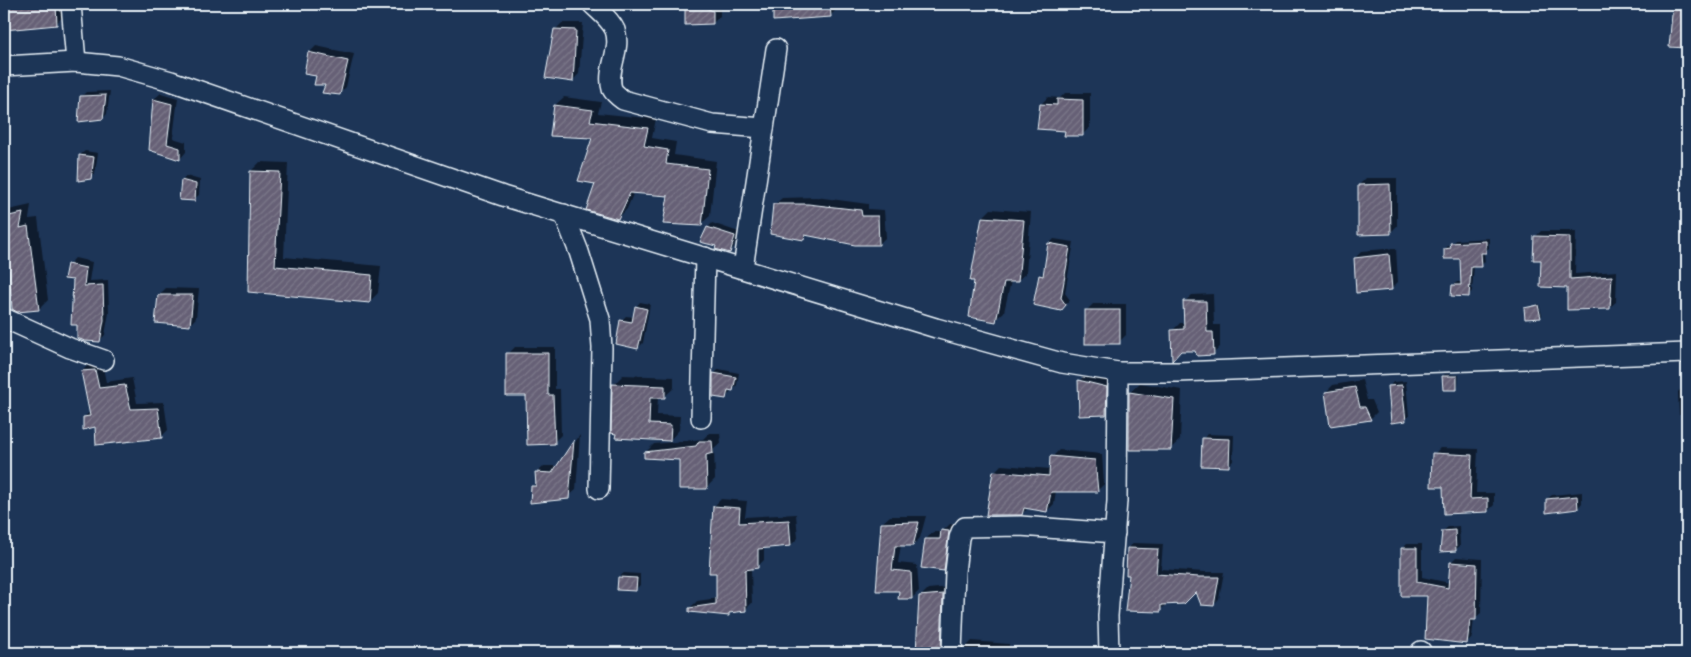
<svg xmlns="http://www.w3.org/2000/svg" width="1691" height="657" font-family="Caveat,sans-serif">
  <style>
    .shadow { fill: #0007 }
    .building { fill: url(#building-hatch); stroke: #e8f1f8 }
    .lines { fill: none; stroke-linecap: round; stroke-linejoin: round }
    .minor-casing { stroke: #e8f1f8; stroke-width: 22 }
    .minor { stroke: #1d3557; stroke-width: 19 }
  </style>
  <defs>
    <pattern id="building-hatch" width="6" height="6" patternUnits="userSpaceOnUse" patternTransform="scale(1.25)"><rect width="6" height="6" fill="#666176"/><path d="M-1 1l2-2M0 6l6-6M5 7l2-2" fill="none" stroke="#7c788a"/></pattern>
  </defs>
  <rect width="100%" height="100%" fill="#1d3557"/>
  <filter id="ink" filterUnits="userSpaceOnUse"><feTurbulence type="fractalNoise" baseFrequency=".02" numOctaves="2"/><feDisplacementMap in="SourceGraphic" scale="10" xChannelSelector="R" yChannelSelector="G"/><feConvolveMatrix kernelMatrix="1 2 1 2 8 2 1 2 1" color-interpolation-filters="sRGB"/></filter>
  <g filter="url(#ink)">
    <g class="shadow">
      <path d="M4 4H65V14L56 24 4 29Z"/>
      <path d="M686 4H720V16L713 23 686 24Z"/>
      <path d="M775 4H839V7L830 16 775 19Z"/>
      <path d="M1675 4H1687V47L1671 45Z"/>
      <path d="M562 23H583L579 74 572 81 555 30Z"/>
      <path d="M316 46 354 54 346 87 339 94 317 75 309 53Z"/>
      <path d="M110 91 107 114 103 118 82 96 86 92Z"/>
      <path d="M161 93 178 98 173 138 186 142V152L180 159 150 149 154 99Z"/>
      <path d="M1065 93H1090V127L1083 134 1067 130 1041 104 1048 97 1060 98Z"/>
      <path d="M564 97 601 102 598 113 656 119 652 138 676 142 674 155 716 161 710 216 701 224 669 194 634 192 627 209 618 218 597 183 594 137 555 105Z"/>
      <path d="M1687 97V119H1684L1685 99Z"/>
      <path d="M85 151 98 153 95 173 90 177 80 155Z"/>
      <path d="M260 162 288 163 284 257 381 266 378 293 369 302 249 291 251 171Z"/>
      <path d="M186 176 200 180 199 195 194 199 182 181Z"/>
      <path d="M1366 178H1397V226L1390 233 1359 185Z"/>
      <path d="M816 197 868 204V209L884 210 886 237 879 244 808 234 804 239 774 205 782 198Z"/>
      <path d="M1687 201V244L1684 204Z"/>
      <path d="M31 205 29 219 38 218 48 300 39 309 12 290 4 291V211Z"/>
      <path d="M991 209 1031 212 1026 273 1017 281H1011L1004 312 995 320 983 217Z"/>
      <path d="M712 223 739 232 734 247 729 252 708 228Z"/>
      <path d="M1541 231H1576L1575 274 1617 271 1616 302 1610 307 1568 287 1542 259 1535 237Z"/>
      <path d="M1489 238V248L1484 252 1485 262 1481 265 1474 266 1472 291 1469 295 1454 285 1457 282H1462L1461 257 1445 249 1448 246 1452 245 1455 240Z"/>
      <path d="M1054 239 1074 242 1065 293 1070 300 1061 309 1040 276 1045 271 1049 244Z"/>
      <path d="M1396 248 1398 282 1391 289 1355 258 1362 251Z"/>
      <path d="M75 258 92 262 89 281 108 280 109 313 105 335 99 341 78 324 74 279 68 265Z"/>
      <path d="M166 288 199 289 196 318 189 325 159 295Z"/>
      <path d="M1213 294 1214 325H1220V347L1213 354 1196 349 1173 330 1180 323H1185L1184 302 1192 295Z"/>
      <path d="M640 302 650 304 643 343 638 348 622 320 626 316 634 317 636 307Z"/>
      <path d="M1093 304H1126V335L1119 342 1086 311Z"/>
      <path d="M1539 304 1542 315 1540 317 1525 309Z"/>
      <path d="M515 347H555V389H560L561 435 554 442 527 395 508 354Z"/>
      <path d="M102 363 106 382 132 378 137 403 164 402 168 430 161 437 96 426 84 417 90 412 82 371 89 364Z"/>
      <path d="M719 369 739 373 737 385 732 390H731L730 393 725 398 715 373Z"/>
      <path d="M1086 374 1113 381V406L1106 413 1079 381Z"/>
      <path d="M1445 374 1459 375 1458 387 1456 389 1443 376Z"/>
      <path d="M623 375 674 377V388L664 397H658L657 415 680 416 679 430 670 440 617 437 614 384Z"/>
      <path d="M1362 380 1367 400H1372L1377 412 1370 419 1326 392 1333 385Z"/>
      <path d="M1406 381 1409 416 1405 420 1389 387 1393 382Z"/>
      <path d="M1140 383 1182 390 1180 440 1170 449 1130 392Z"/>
      <path d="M1682 388H1687V415H1679L1678 392Z"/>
      <path d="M709 433H720L721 443 714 449 715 479 706 488 680 459 646 452 654 444 703 439Z"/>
      <path d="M1207 434 1234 435 1233 461 1229 465 1203 439Z"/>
      <path d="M580 435 576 490 568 497 532 487 537 482V473L544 466H558Z"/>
      <path d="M1440 448 1478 449 1476 493H1494V505L1488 511 1445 486 1434 454Z"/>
      <path d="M1059 450 1102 454 1104 484 1098 490 1056 491 1054 504 1047 511 1028 508 1022 514 994 472 1001 465 1051 469 1052 457Z"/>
      <path d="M1582 492V503L1578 508 1547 499 1552 495Z"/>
      <path d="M721 499 747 501 745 517 796 514 798 538 791 545 764 547V560L757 567 751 568 752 603 745 610 732 611 728 615 690 608 697 601 718 598 714 506Z"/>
      <path d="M890 516H926L920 538 913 545H901L898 563 917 565 919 591 912 598 900 590 877 589 882 523Z"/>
      <path d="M950 524 956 525 950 562 943 569 926 539 933 532H942Z"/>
      <path d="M1459 526 1460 546 1455 550 1443 531 1448 527Z"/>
      <path d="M1134 543 1163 544 1161 569 1205 572H1224L1219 599 1213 605 1197 590 1166 604 1160 611 1131 574 1128 548Z"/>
      <path d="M1407 544H1422V577L1450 583 1451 562 1456 557 1482 559 1481 613 1474 619 1472 637 1467 642 1428 594 1402 595V549Z"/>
      <path d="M624 573 640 574V585L635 590 619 577Z"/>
      <path d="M949 587 951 653H918L920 597 928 589Z"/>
      <path d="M972 641 1009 644V653H964L965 648Z"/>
    </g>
    <g class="building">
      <path d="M4 4H56L57 25 4 30Z"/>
      <path d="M685 4H698L713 11V24L685 25Z"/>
      <path d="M773 4H830L831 17 773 21Z"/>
      <path d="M1673 4 1687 6V48L1669 47Z"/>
      <path d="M554 29 576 30 573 82 545 78Z"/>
      <path d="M308 52 348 61 340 95 322 93 325 85H314L316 76 304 74Z"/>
      <path d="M106 95 103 119 78 122 80 96Z"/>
      <path d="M153 99 172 104 167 144 180 148V160L149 150Z"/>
      <path d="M1057 99 1083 100V136H1064L1065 131 1037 129 1040 104 1057 105Z"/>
      <path d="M554 105 593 110 590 121 648 128 644 146 668 150 666 164 708 169 702 226 663 224 668 196 630 193 618 219 586 210 595 184 578 181 592 138 550 136Z"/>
      <path d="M79 155 94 157 91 179 78 181Z"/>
      <path d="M250 171 280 172 275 266 372 275 370 303 248 292Z"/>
      <path d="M181 180 196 184 195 201 179 200Z"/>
      <path d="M1390 184 1391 234 1358 235V185Z"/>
      <path d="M773 204H808L861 210 862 216H878L879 245H855L805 235 804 240 770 234Z"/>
      <path d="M23 213 20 228 28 226 39 310 17 312 12 309 9 270 4 272V217Z"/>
      <path d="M982 217 1024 220 1018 282H1004L996 322 969 317 974 281H970Z"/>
      <path d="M707 227 735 236 730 253 715 249 716 246 700 242Z"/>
      <path d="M1534 236 1570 237V279L1612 276 1610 309 1567 310V288L1540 287 1541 260H1533Z"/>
      <path d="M1486 241V253H1481L1482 267H1471L1469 297 1451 296 1452 285H1461L1460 259H1444V249L1451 248 1450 243Z"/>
      <path d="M1048 243 1070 247 1061 298 1066 305 1061 311 1033 305 1039 275 1043 276Z"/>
      <path d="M1389 254 1392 290 1356 293 1354 258Z"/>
      <path d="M67 264 86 268 84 286 103 285 104 320 100 342 85 341 77 338V325H71L73 280 64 279Z"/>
      <path d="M158 295H193L190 326 155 323Z"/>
      <path d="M1183 301H1206L1207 332H1213L1214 355 1197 356 1195 351H1181L1172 361 1171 330 1184 329Z"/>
      <path d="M1538 305 1541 318 1525 319 1524 308Z"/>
      <path d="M635 306 647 309 638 349 616 344 620 320 632 322Z"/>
      <rect x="1085" y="310" width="35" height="34"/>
      <path d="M506 353H548V395H553L555 444 527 445 526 396H506Z"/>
      <path d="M95 370 99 388 125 385 131 409 158 408 162 438 96 445 95 427 83 430V417L90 416 81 371Z"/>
      <path d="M713 373 736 377 733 391 728 390 726 399 713 397Z"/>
      <path d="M1442 376H1457V390H1443Z"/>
      <path d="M1078 380 1107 387 1106 415 1079 416Z"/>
      <path d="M612 384 665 386V398H650L649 424 671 425 670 441 615 438 616 434 611 433Z"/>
      <path d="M1402 385 1406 421 1391 423 1388 386Z"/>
      <path d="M1355 387 1360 407H1365L1371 420 1330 426 1325 392Z"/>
      <path d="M1129 392 1174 399 1171 450H1129Z"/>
      <path d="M1202 438 1230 439 1229 467 1201 466Z"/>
      <path d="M574 440 569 499 530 503 531 486H536L535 472 552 473Z"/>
      <path d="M699 441H712L713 453 706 455 707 489H679V460L644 458V452L696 446Z"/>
      <path d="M1432 453 1472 455 1470 499 1488 498V512L1444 514 1443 487H1431Z"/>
      <path d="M1050 456 1095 460 1098 492H1051L1047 512 1024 508 1022 515H986L993 471 1049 476Z"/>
      <path d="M1577 496 1578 509 1546 513V499Z"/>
      <path d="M713 506 740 508 739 523 789 520 791 546 758 549V568L745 570 746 611 729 613V616L689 612V608L716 604V573H709Z"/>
      <path d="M919 522 913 546H895L892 570 911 572 912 599H898L899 591H876L881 523Z"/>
      <path d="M941 530 949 531 944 571 921 568 925 539H940Z"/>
      <path d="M1455 530 1456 551 1440 552 1442 531Z"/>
      <path d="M1127 548 1158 549 1156 574 1199 577H1219L1214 606 1201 605 1196 592 1184 604 1161 605V612L1125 611 1129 575H1126Z"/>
      <path d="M1401 548H1417V582L1448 588 1450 562 1477 564 1476 620H1470L1467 644 1425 639 1427 596H1401Z"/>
      <path d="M618 577 637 578 636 591 617 590Z"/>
      <path d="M943 594 941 653H916L919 596Z"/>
    </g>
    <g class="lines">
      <g class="minor-casing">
        <g id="minor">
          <path d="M71 4 76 62"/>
          <path d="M592 4C600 12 610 19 615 30 622 50 606 69 612 89 614 93 619 97 623 100L712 124 764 128"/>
          <path d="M4 66 76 62 118 66 171 81 503 196 936 328 1062 363 1118 372H1178L1687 353"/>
          <path d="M564 214 579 252 600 319 602 348 599 489"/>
          <path d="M743 268 776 49"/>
          <path d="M4 318 70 348 104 360"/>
          <path d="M701 418 705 257"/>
          <path d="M1421 651 1422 653"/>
          <path d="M952 653 955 572 959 538 961 532 965 527 1020 526 1115 533"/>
          <path d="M1109 653 1108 616 1117 501 1118 372"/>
        </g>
      </g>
      <use href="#minor" class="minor"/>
    </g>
  </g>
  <rect width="1691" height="657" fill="none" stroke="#1d3557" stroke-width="20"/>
  <rect x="10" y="10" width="1671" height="637" fill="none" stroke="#e8f1f8" stroke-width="2" filter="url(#ink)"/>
</svg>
